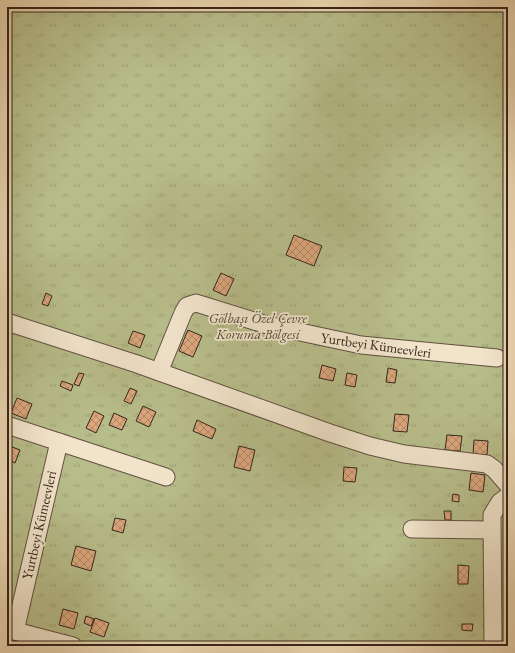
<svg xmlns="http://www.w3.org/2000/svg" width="515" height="653" font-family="'EB Garamond',serif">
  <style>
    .park { fill: url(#park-tufts); stroke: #767153 }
    .building { fill: url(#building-cross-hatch); stroke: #35251c }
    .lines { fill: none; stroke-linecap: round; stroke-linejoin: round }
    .minor-casing { stroke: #625141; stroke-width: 19 }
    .minor { stroke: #f1e4cb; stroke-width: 17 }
    .labels { text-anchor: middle; stroke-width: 3.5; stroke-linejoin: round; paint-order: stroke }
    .park-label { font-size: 14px; font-style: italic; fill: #564b38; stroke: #f1e4cb }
    .street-label { font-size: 14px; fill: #35251c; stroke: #f1e4cb }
  </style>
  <defs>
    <pattern id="park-tufts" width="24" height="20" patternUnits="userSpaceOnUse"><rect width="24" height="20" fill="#b7bd8a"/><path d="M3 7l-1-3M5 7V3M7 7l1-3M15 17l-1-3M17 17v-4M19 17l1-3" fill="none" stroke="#9ea276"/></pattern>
    <pattern id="building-cross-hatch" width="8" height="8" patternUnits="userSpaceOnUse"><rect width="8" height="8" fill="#dca77d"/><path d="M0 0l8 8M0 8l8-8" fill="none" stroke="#b38866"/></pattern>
  </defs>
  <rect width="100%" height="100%" fill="#ead5af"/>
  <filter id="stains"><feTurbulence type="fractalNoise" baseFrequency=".005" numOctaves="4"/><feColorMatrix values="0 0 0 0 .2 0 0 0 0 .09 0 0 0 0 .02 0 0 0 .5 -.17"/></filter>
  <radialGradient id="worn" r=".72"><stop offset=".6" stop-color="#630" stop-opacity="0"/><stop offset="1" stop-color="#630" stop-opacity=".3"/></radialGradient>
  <rect class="park" x="7" y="7" width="501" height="639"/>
  <g class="building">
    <path d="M294 235 322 246 314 266 286 255Z"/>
    <path d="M221 273 234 279 226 296 213 290Z"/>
    <path d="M46 293 52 296 48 306 42 304Z"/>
    <path d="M188 330 202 336 193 357 179 351Z"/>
    <path d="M133 331 145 335 140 348 128 343Z"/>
    <path d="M322 365 336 369 333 381 319 378Z"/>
    <path d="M388 368 397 370 395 383 386 382Z"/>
    <path d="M79 373 84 374 79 386 74 384Z"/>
    <path d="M347 373 357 375 355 387 345 385Z"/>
    <path d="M62 381 73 385 71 391 60 386Z"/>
    <path d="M130 388 137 391 131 404 124 401Z"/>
    <path d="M17 398 32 404 26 419 11 413Z"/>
    <path d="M143 406 156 412 149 427 136 421Z"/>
    <path d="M94 411 104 416 96 433 86 428Z"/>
    <path d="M114 413 127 419 122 430 109 425Z"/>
    <path d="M395 414 409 415 407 432 393 431Z"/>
    <path d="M197 420 216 429 212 439 193 431Z"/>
    <path d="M447 435 462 436 460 451 445 450Z"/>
    <path d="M474 440 488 441 487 455H473Z"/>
    <path d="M7 445 20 450 15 463 7 459Z"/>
    <path d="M239 446 255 450 250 471 234 467Z"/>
    <path d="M344 467 357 468 355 482 343 481Z"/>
    <path d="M471 473 485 475 483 492 469 490Z"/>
    <path d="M453 494 459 495V502L452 501Z"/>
    <path d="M444 511H451V520H445Z"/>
    <path d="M115 518 126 520 123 533 112 530Z"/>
    <path d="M76 546 96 551 91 571 71 565Z"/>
    <path d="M7 560 12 562 7 579Z"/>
    <path d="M458 565 469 566 468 584H458Z"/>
    <path d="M63 609 78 613 74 629 59 625Z"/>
    <path d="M86 616 94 619 91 626 84 623Z"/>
    <path d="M95 618 109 623 104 637 90 632Z"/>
    <path d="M462 624H473L472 631 462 630Z"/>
  </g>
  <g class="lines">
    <g class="minor-casing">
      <g id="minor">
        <path d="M7 322 137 364 330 433 370 446 404 454 487 464 494 469 508 485"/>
        <path d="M159 372 183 313 187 306 196 303 267 325 361 345 497 358"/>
        <path d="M7 425 166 477"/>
        <path d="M412 529 491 530"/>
        <path d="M7 629 73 646"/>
        <path d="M15 631 59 442"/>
        <path d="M493 646 492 515 500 502 508 496"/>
      </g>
    </g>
    <use href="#minor" class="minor"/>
  </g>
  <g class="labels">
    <g class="park-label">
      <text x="258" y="323">Gölbaşı Özel Çevre<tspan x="258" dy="16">Koruma Bölgesi</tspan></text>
    </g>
    <g class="street-label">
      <text transform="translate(376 345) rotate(8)" y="5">Yurtbeyi Kümeevleri</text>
      <text transform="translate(39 525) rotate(-77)" y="5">Yurtbeyi Kümeevleri</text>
    </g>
  </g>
  <rect width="515" height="653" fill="none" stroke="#ead5af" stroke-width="24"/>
  <rect x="8" y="8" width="499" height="637" fill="none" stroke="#35251c" stroke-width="2"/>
  <rect x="12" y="12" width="491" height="629" fill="none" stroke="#35251c"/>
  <rect width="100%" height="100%" filter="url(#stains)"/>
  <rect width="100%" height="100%" fill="url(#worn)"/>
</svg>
